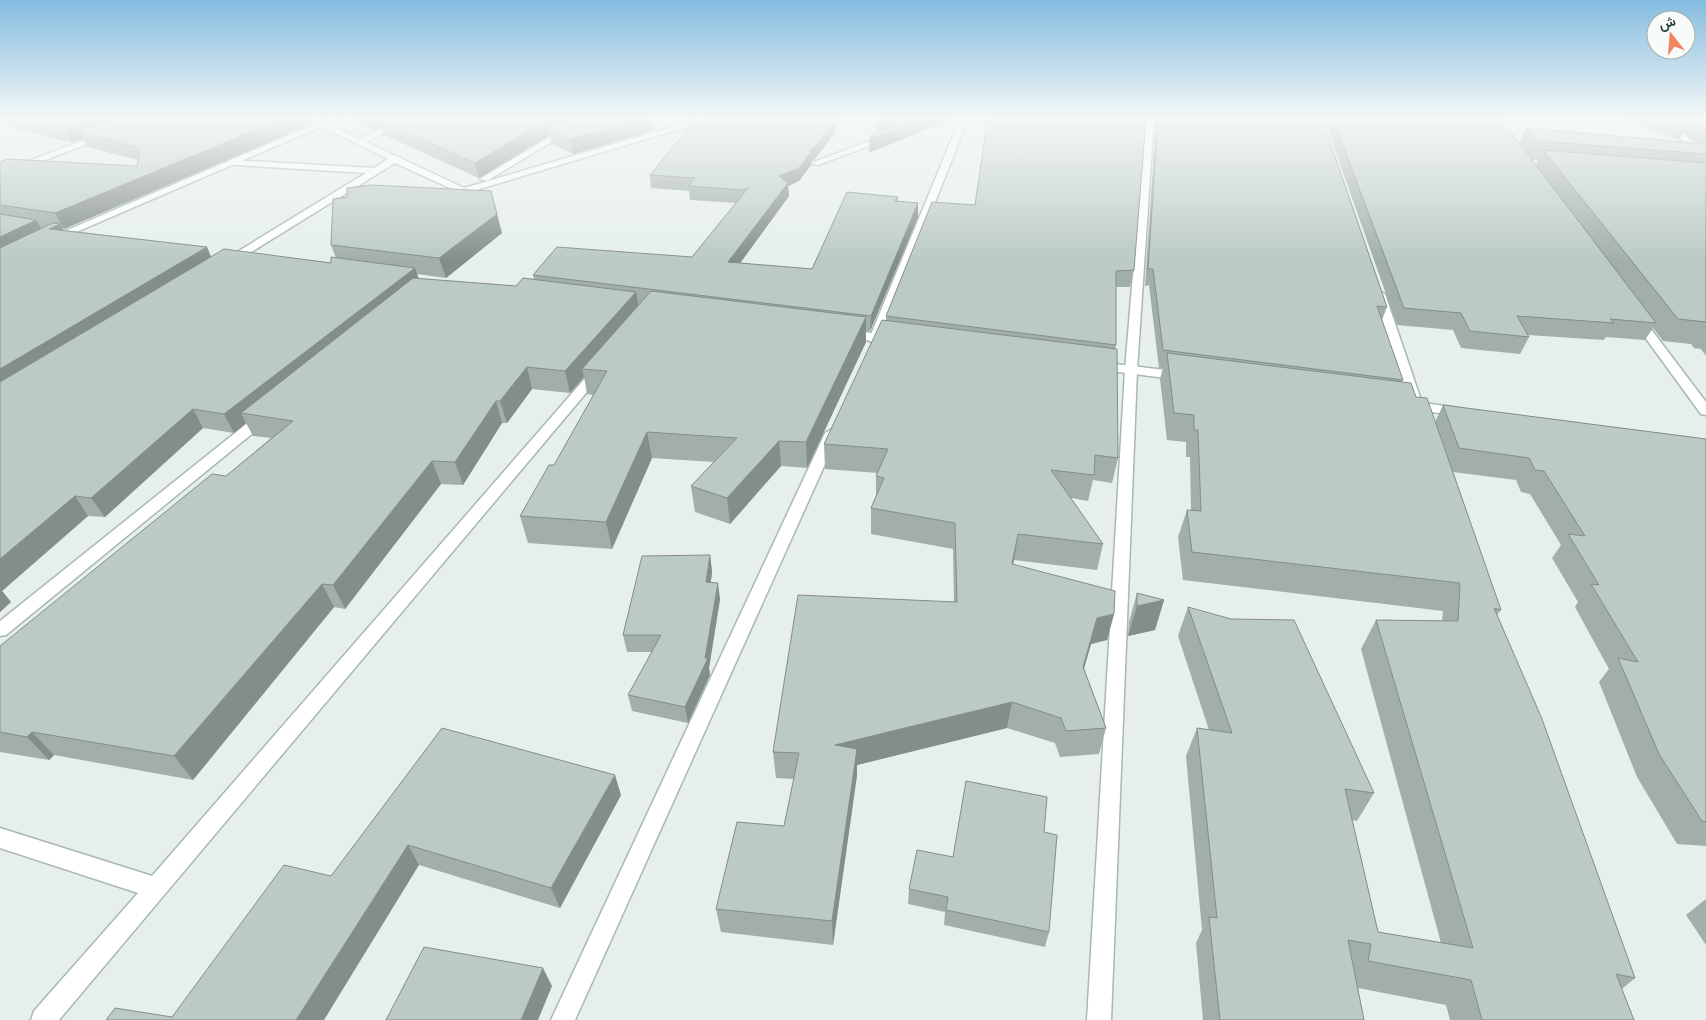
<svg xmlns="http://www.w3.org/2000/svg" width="1706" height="1020" font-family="'Roboto Condensed',Vazirmatn,sans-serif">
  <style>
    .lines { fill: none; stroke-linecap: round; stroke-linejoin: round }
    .street-casing { stroke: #a8b8b2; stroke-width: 3 }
    .secondary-casing { stroke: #a4bbb3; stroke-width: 3 }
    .street { fill: #fff; fill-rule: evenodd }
    .secondary { fill: #fff; fill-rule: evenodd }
    .wall { fill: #a1aea9; fill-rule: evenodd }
    .shaded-wall { fill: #838d89 }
    .building { fill: #bbcac4; stroke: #838d89 }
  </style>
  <rect width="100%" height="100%" fill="#e6efeb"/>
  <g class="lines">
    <g class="street-casing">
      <g id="street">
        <path d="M401 119H412L366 142 464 188 699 119H713L463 194 395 163 232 264H224V260L366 173 234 165 230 162 231 160 374 168 388 159 318 125 325 123 359 139Z"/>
        <path d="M579 119H589L487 181 480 179Z"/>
        <path d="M960 119H968L881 339 879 342H871L869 339Z"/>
        <path d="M1146 119H1154L1137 370 1111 1020H1087L1125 370Z"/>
        <path d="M1658 119H1667L1706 154V161Z"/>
        <path d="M100 134 107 136 0 178V172Z"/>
        <path d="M886 135 893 137 818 165 811 163Z"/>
        <path d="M1379 291 1385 294 1422 403 1420 406H1410L1408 403 1373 294Z"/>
        <path d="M1637 315 1641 316 1706 402V415L1701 414 1631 318Z"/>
        <path d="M598 367 602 368 604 371 602 374 59 1020H31L34 1011 138 893 0 848V828L152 876 594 368Z"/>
        <path d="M265 412 272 416 270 419 6 635 0 636V621L260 413Z"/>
        <path d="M832 429 839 433 575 1020H551L825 433Z"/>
      </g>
    </g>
    <g class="secondary-casing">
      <g id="secondary">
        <path d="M327 119H339L74 233 80 234V238L63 237 58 234Z"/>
        <path d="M847 330 894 336 900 340 894 344 843 337 841 334Z"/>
        <path d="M1098 362 1182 372 1188 376 1182 380 1094 369 1092 366Z"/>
        <path d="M1410 401 1459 408 1466 412 1459 416 1405 408 1403 405Z"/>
      </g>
    </g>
    <use href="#street" class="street"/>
    <use href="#secondary" class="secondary"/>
  </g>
  <g class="wall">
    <path d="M3 119H316L279 138 63 229 64 230 207 247 211 257 331 263 336 258 331 245 502 233 446 278 417 274 419 279 516 286 534 279 533 275 692 257 736 203 690 200 689 191 651 188 650 175 836 131 815 159 811 161V165L799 181 788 186 789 196 740 263 812 269 898 197V202L918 203V217L870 331H866V342L807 468 781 466 730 524 695 512 691 486 714 462 652 458 612 549 528 543 520 516 554 465 594 395 587 394 584 377 570 393 532 389 507 423H502L463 485 441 484 345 609 334 607 193 780 54 755 49 760 0 752V646L226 476 271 438 253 436 246 423 234 433 203 428 105 517 88 516 2 591 11 602 0 612V162L137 166 138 160 87 147 83 139 72 143 7 126Z"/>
    <path d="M348 119H652L654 130 573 154 552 144 550 135 479 178 384 135 381 127 373 130Z"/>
    <path d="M1156 119H1322L1387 307 1382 320 1403 380 1402 382 1416 397 1435 422 1443 405 1706 439V846L1677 844 1637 777 1599 682 1609 669 1575 607 1578 602 1552 558 1561 545 1530 494 1521 492 1516 480 1453 472 1501 610 1497 615 1635 978 1622 989 1634 1020H1450L1446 1005 1358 988 1364 1020H1203L1196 943 1202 930 1186 756 1197 728 1209 730 1178 636 1188 607 1374 793 1357 821 1352 820 1378 932 1441 943 1361 649 1376 620 1442 621 1443 611 1183 580 1178 537 1187 510H1191L1190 457H1186V442L1167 440 1160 379 1163 368H1159L1149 285 1145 286Z"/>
    <path d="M1324 119H1501L1519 143 1526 128 1697 143 1683 132 1679 140 1624 119H1706V356L1701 349 1694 348 1691 344 1663 341 1653 328 1645 340 1606 337 1604 340 1528 335 1529 337 1520 354 1461 348 1453 330 1397 325ZM1531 160H1538L1536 165Z"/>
    <path d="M975 205 1134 270 1130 287H1116V345L1115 349 1118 458 1112 483 1093 480 1088 501 1071 498 1103 544 1097 570 1014 560 1013 564 1114 614 1107 640 1091 644 1084 668 1106 728 1099 754 1060 757 1055 743 1007 728 857 765V775L833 945 721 932 716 909 784 826 794 779 776 778 773 752 954 602 953 549 871 534V508L876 497V476L878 473 825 469 824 444 886 321V316Z"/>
    <path d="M710 555 712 572 711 582 720 599 709 668 710 675 688 723 632 711 628 695 652 652H627L623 635Z"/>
    <path d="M1137 593 1164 600 1155 630 1128 636 1129 622Z"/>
    <path d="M442 728 621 795 560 908 419 865 172 1017 331 876Z"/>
    <path d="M1044 832 1049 932 1045 947 944 925 945 912 908 904 909 889 953 857Z"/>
    <path d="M1706 899V945L1686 915Z"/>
  </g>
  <g class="shaded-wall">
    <path d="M90 119H135L79 132 83 139 72 143 65 129Z"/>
    <path d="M282 119H316L279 138 64 229 55 213Z"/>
    <path d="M369 119H396L379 121 381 127 373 130Z"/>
    <path d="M549 119H575L549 130 550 135 479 178 475 163Z"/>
    <path d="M642 119H652L654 130 573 154 570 140Z"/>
    <path d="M836 119V131L815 159 811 161V165L799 181 788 186 789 196 730 277 728 262 779 176 809 150Z"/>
    <path d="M888 119H952L869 153 870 139 876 136V123Z"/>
    <path d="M918 203V217L870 331 871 316Z"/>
    <path d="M497 214 502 233 446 278 439 258Z"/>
    <path d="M36 220 46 236 0 259V237Z"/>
    <path d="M60 224 69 240 49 229Z"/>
    <path d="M207 247 214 264 0 395V369Z"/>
    <path d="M415 268 421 285 241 413 246 423 234 433 224 414Z"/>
    <path d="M636 292 640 313 582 369 584 377 570 393 565 371Z"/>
    <path d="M866 317V342L807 468 806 442Z"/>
    <path d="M527 367 532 389 507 423 500 401Z"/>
    <path d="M496 401 502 423 463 485 455 462Z"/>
    <path d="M193 409 203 428 105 517 91 498Z"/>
    <path d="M647 432 652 458 612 549 606 522Z"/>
    <path d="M779 441 781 466 730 524 727 498Z"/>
    <path d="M432 461 441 484 345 609 333 585Z"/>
    <path d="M75 496 88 516 2 591 11 602 0 612V559Z"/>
    <path d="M1018 534 1014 560 1008 590 1012 564Z"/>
    <path d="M710 555 712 572 708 599 706 582Z"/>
    <path d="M718 583 720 599 709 668 710 675 688 723 685 707 705 658Z"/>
    <path d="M322 584 334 607 193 780 174 756Z"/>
    <path d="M1164 600 1155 630 1128 636 1137 606Z"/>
    <path d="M1114 614 1107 640 1091 644 1077 693 1083 667 1097 618Z"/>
    <path d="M1012 702 1007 728 857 765V775L833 945 832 921 835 745Z"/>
    <path d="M32 732 54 755 49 760 27 737Z"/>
    <path d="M615 775 621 795 560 908 551 888Z"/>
    <path d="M408 845 419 865 324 1020H296Z"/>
    <path d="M543 968 552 986 538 1020H521Z"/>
  </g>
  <g class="building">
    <path d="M28 119H90L65 129Z"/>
    <path d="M112 119H282L55 213 0 205V162L7 159 137 166 140 148 79 132Z"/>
    <path d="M383 119H549L475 163 379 121Z"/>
    <path d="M566 119H642L570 140 549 130Z"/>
    <path d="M709 119H836L815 147 809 150 811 152 799 168 779 176 788 183 728 262 812 269 847 192 898 197 895 201 918 203 871 316 533 275 557 247 692 257 748 188 743 190 689 186 695 178 650 175 692 124Z"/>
    <path d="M878 119H888L876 123Z"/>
    <path d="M911 119H920L870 139 872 134Z"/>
    <path d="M991 119H1146L1134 270 1116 271V345L886 316 932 202 975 205 986 130Z"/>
    <path d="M1158 119H1322L1387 307 1377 306 1403 380 1163 350 1153 269H1148Z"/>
    <path d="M1333 119H1501L1656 323 1610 319 1614 323 1517 316 1529 337 1470 331 1461 313 1404 308Z"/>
    <path d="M1700 119H1706V124Z"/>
    <path d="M1526 128 1706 144V154L1536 141Z"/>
    <path d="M1543 150 1706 163V322L1678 319Z"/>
    <path d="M371 185 491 191 497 214 439 258 331 245 333 199 347 197V188Z"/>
    <path d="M0 214 36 220 0 237Z"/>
    <path d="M53 223 60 224 49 229 207 247 0 369V248Z"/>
    <path d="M224 249 331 263V257L415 268 224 414 193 409 91 498 75 496 0 559V382Z"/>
    <path d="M413 278 516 286 523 278 636 292 565 371 527 367 500 401H496L455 462 432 461 333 585 322 584 174 756 32 732 27 737 0 732V646L212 474 226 476 293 421 241 413Z"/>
    <path d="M651 291 866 317 806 442 779 441 727 498 691 486 737 438 647 432 606 522 520 516 549 465H554L607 371 582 369Z"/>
    <path d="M882 320 1117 349 1118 458 1095 455 1094 475 1051 470 1103 544 1018 534 1012 564 1115 591 1114 614 1097 618 1083 667 1106 728 1066 731 1061 718 1012 702 835 745 857 749 832 921 716 909 737 822 784 826 799 753 773 752 798 595 957 602 955 523 871 508 884 478 876 476 888 449 824 444Z"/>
    <path d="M1167 353 1411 383 1416 397 1427 398 1501 610 1494 608 1542 719 1635 978 1616 974 1634 1020H1482L1471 980 1368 961 1371 944 1348 940 1364 1020H1220L1209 917 1217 918 1197 728 1232 733 1188 607 1231 619 1294 620 1374 793 1345 789 1378 932 1473 948 1376 620 1458 621 1460 583 1192 552 1187 510 1201 511 1198 430H1194V415L1174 413Z"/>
    <path d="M1443 405 1706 439V822L1702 821 1659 754 1618 658 1638 662 1591 584 1599 585 1568 534 1585 536 1544 471 1535 470 1529 458 1459 448Z"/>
    <path d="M710 555 706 582 718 583 705 658H708L685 707 628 695 661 635H623L642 556Z"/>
    <path d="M1137 593 1164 600 1137 606Z"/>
    <path d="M442 728 615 775 551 888 408 845 296 1020H106L115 1008 172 1017 284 865 331 876Z"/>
    <path d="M966 781 1047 797 1044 832 1057 835 1049 932 946 910 948 897 909 889 917 850 953 857Z"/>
    <path d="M424 947 543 968 521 1020H386Z"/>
  </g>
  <linearGradient id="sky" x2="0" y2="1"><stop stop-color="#84bce0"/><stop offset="0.45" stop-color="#f4f8f6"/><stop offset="1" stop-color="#f4f8f6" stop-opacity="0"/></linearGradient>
  <rect width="1706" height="262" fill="url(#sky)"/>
  <g transform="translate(1671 35) rotate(343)"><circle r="24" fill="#f7fbf9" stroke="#a3b1ad"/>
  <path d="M0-4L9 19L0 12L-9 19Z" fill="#f4845f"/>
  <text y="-8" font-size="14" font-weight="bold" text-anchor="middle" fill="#24423a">ش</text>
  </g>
</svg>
